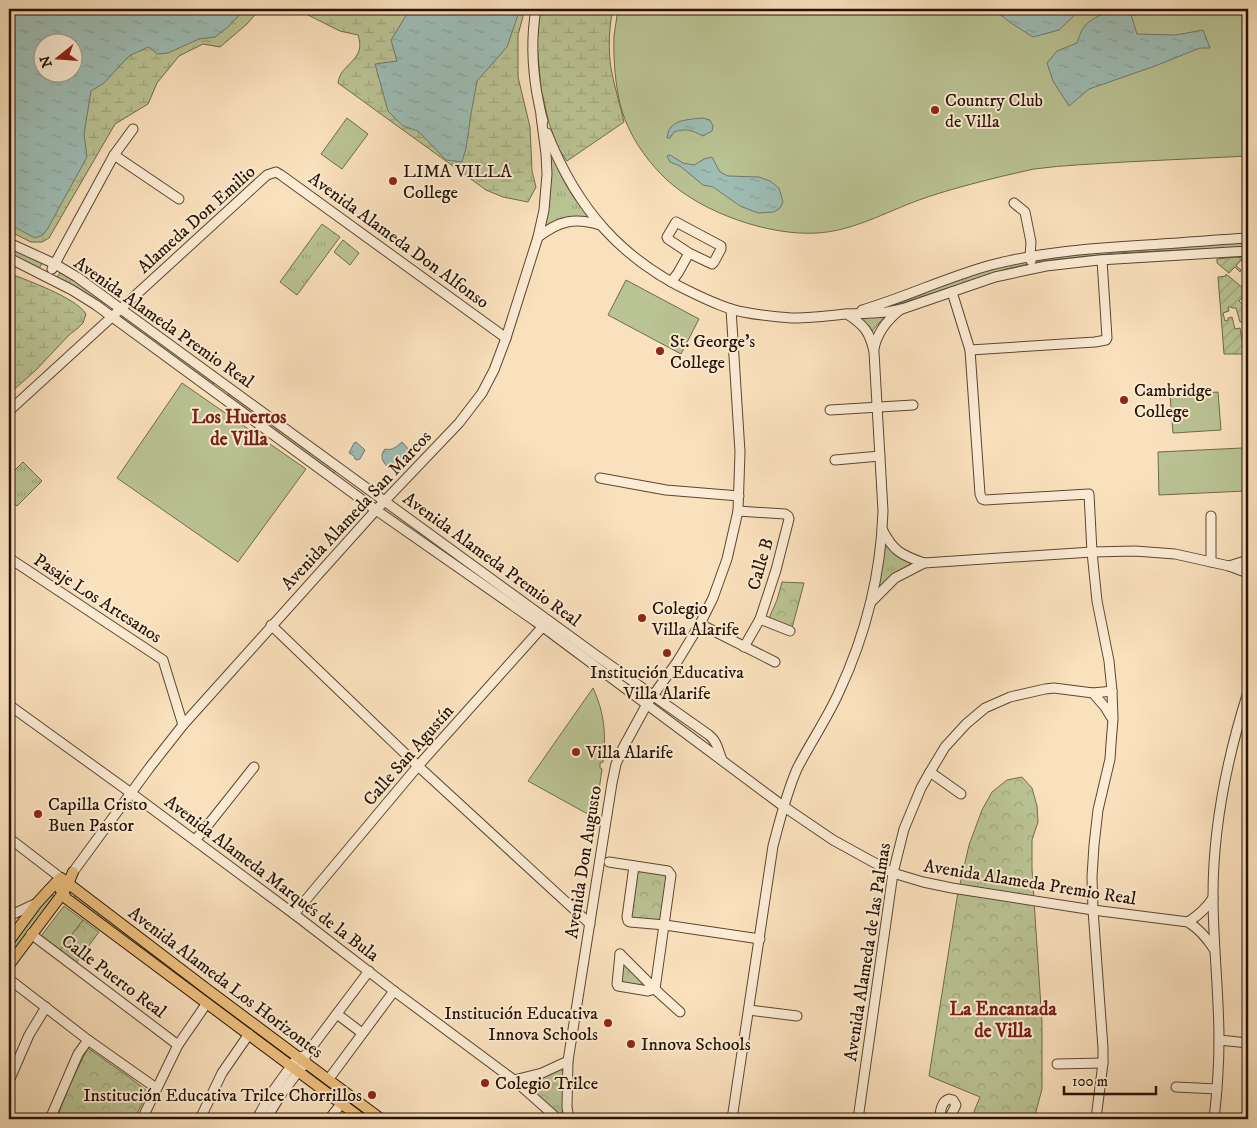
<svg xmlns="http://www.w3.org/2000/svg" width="1257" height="1128" font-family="'IM FELL DW Pica',serif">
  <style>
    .grass { fill: url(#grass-tufts); stroke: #706a4c }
    .wetland { fill: url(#wetland-marsh); stroke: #706a4c; fill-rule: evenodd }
    .park { fill: url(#park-crowns); stroke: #706a4c }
    .garden { fill: url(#garden-furrows); stroke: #706a4c }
    .pitch { fill: #bac394; stroke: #706a4c }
    .water { fill: url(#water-ripples); stroke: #6e796e; fill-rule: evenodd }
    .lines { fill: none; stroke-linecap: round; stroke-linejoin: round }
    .minor-casing { stroke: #5b4632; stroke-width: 11 }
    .major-casing { stroke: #261203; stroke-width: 12 }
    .minor { stroke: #fcecd4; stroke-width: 9 }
    .major { stroke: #edc07e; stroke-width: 10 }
    .poi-dot { fill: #8f2418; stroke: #fcecd4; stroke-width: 2 }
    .labels { text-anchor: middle; stroke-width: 4; stroke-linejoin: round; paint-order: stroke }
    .poi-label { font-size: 18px; fill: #261203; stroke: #fcecd4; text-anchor: start }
    .street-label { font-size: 18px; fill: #261203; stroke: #fcecd4 }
    .neighbourhood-label { font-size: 19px; font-weight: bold; fill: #7a1f14; stroke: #fcecd4 }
  </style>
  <defs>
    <pattern id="grass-tufts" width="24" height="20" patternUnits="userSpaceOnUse" patternTransform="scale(1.25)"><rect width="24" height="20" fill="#bac394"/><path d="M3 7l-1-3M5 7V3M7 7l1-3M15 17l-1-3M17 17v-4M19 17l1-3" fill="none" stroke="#a0a67e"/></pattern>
    <pattern id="wetland-marsh" width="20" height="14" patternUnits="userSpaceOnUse" patternTransform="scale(1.25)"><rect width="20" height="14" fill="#bac394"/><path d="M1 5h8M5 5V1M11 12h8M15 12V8" fill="none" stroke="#a0a67e"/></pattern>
    <pattern id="park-crowns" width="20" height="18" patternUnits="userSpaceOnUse" patternTransform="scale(1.25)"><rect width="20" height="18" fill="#bac394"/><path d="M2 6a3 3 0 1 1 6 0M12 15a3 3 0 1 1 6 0" fill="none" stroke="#a0a67e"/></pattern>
    <pattern id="garden-furrows" width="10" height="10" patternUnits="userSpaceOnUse" patternTransform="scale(1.25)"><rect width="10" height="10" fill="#bac394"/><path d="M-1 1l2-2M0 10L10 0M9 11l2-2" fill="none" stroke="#a0a67e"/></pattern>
    <pattern id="water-ripples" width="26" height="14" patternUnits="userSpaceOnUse" patternTransform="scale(1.25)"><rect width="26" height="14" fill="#9ebdb5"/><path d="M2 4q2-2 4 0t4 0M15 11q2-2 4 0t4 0" fill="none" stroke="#88a19a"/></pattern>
  </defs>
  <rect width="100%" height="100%" fill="#fae1bd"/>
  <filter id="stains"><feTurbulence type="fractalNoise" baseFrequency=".004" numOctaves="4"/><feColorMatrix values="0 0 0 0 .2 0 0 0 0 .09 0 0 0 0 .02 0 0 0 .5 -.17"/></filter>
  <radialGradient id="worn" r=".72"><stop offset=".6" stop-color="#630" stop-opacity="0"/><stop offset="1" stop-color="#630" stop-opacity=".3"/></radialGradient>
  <g class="grass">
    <path d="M548 147C559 170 569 197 588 214V218C572 215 558 219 544 227Z"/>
    <path d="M322 224 340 237 297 295 280 282Z"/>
    <path d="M343 240 359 253 350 265 334 252Z"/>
    <path d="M1243 241V247L1116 253 1042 261 1006 269 899 304 885 306 997 267 1081 251Z"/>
    <path d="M9 247 42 263 39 269 9 254Z"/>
    <path d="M61 272 77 282 106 302 103 306 75 287 57 277Z"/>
    <path d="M124 315 215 381 212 386 121 320Z"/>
    <path d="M886 315 872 331 857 316Z"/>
    <path d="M229 393 337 470 333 474 226 397Z"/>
    <path d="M23 462 42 481 17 506 9 497V476Z"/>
    <path d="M883 540 911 562 909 565 891 575 878 588Z"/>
    <path d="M76 894 286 1051 283 1056 72 899Z"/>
    <path d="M53 895 55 896 9 963V951L38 909 50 896Z"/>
  </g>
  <g class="wetland">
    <path d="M9 9H260L247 24 220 47 203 44 179 56 157 83 148 104 115 124 49 238 42 242H31L9 231ZM42 42H72V72H42Z"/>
    <path d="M296 9H525L518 35V77L530 127 532 171 536 187 528 202 503 197 486 190 338 83C340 63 367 61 358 35L340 31Z"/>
    <path d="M540 9H613C609 26 608 51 611 68 614 86 620 104 624 122L567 161 558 148 549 123 541 89 537 43Z"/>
    <path d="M9 273C28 281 75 297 86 314L83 323 78 328 69 335 36 370 9 394Z"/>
  </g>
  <g class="park">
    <path d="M782 582 804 583 792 628 769 618 777 600Z"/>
    <path d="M1022 777 1032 788 1037 806 1038 822 1032 840V869L1042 1023V1089L1034 1119H971L980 1097 929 1076 957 898 969 845 982 810 992 792 1007 780Z"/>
    <path d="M638 870 667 875 661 920 659 921 634 918 631 917Z"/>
    <path d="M83 920 99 932 76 963 60 950Z"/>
    <path d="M623 964 646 985 645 986 621 983Z"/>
    <path d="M88 1048 129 1077 148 1092 134 1119H57C65 1094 76 1071 88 1048Z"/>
    <path d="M559 1068 563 1071 564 1076 563 1111 559 1114 527 1086 528 1080Z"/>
  </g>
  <g class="garden">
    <path d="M1236 257 1248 259V266L1241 260 1236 266 1241 270 1240 272 1235 267 1229 273 1217 263V259Z"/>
    <path d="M1226 274 1243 288 1242 289 1243 295 1242 296V298L1239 301 1244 306 1248 302V323V322H1240L1236 308H1232L1231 307H1228L1229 311 1223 313 1225 321 1228 320V318L1232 317 1235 329 1240 328 1242 340H1244V344H1248V354H1224L1218 277 1226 276Z"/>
  </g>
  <g class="pitch">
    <path d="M618 9H1248V156C1207 158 1166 160 1125 162 1095 164 1064 165 1034 169 1024 171 1013 174 1003 176 975 183 947 190 919 200 886 212 853 231 817 233 769 236 703 213 667 180 650 164 635 144 626 122 616 99 613 62 614 36 615 27 617 18 618 9Z"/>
    <path d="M347 118 368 134 342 169 321 154Z"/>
    <path d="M626 280 699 319 681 354 608 315Z"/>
    <path d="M182 383 306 469 238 562 117 478Z"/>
    <path d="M1218 392 1221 430 1173 433 1170 395Z"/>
    <path d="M1242 448 1246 491 1159 495 1158 452Z"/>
    <path d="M593 688C605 714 606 735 603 762L600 763V768L602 769 595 818 528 781Z"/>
    <path d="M64 906 83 920 60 950 41 936Z"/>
  </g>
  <g class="water">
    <path d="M9 9H245L229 26 215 37 199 39 168 53 158 54 148 47 129 56 104 83 91 91 84 134 87 157 48 228 43 235 35 238 9 224ZM42 42H72V72H42Z"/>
    <path d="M410 9H520L507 47 477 81 471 114 466 148 462 162 446 160 418 131 403 126 388 111 375 64 397 61 391 40Z"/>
    <path d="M998 9H1085L1080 10 1059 30 1033 37 1011 23 998 13Z"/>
    <path d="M1112 10 1130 11 1137 34 1176 35 1203 30 1210 48H1200L1155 66 1089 89 1069 106 1053 81 1047 63 1057 51 1077 43C1084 20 1091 20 1112 10Z"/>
    <path d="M703 118 710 120 713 126 712 131 703 136C691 130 687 128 674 132L670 138H667C668 134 668 130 671 127 678 119 694 119 703 118Z"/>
    <path d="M670 155 683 163 694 165 704 159 712 157 720 172 728 176 759 177 770 181 779 188 783 202 780 208 774 212 758 213 740 206 713 187 703 185 680 166 670 162 667 156Z"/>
    <path d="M356 442 365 450 360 459 357 460 355 459 354 456 349 453 354 443Z"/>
    <path d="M402 442 410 451 401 461V469C389 474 376 458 385 449 393 451 397 446 402 442Z"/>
  </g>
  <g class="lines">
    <g class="minor-casing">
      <g id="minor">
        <path d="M536 9C531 38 532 65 537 94 539 103 540 112 543 121"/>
        <path d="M547 133C577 209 622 261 697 295 712 302 727 309 743 312 759 315 776 317 792 318 810 318 828 316 845 314 859 314 873 313 887 312L902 309 995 277 1046 266 1099 260 1248 251"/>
        <path d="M114 155 179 199"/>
        <path d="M1014 203 1025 212 1031 242 1030 257 1031 261"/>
        <path d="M538 237C559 221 574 217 600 225"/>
        <path d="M9 243 55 264 77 277 597 656 709 735C717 741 718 750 722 760"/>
        <path d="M9 258 72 290 96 305 376 510 535 621 783 806 833 840 893 873 923 882 952 888 1093 910 1188 922C1199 929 1207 938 1214 949"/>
        <path d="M52 269 114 155 133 129"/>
        <path d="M671 282 678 273 689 253 668 239 667 237 676 222 721 246V249L714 262 712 264 689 253"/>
        <path d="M952 292 970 350 980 494 982 499 985 500 1089 494 1092 552 1097 601 1109 661 1112 691 1113 719 1111 744 1110 759 1098 810 1094 845 1092 877 1093 910 1103 1048V1063L1096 1119"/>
        <path d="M862 310C906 297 947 277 991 265 1042 252 1094 248 1146 245 1180 243 1214 240 1248 238"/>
        <path d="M874 349C877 332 887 320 901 309"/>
        <path d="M970 350 1095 342 1106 340 1107 338 1102 260"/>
        <path d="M830 410 913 405"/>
        <path d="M9 411 267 175 276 172 281 175 506 338"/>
        <path d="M835 460 880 456"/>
        <path d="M600 478 666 490 739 496"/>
        <path d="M738 511 785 514 788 516 789 519 776 570 760 619 744 647"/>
        <path d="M1211 516V562"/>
        <path d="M882 529C893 551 901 555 924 563"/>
        <path d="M9 558 163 660 183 725"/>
        <path d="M1229 566 1248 560"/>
        <path d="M872 601 895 578 924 563 1092 552 1135 551 1175 554 1229 566 1248 573"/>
        <path d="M760 619 790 631"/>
        <path d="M700 624 775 662"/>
        <path d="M271 625 418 766 590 924"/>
        <path d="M1093 693 1105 707 1111 717"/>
        <path d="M9 705 131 793 294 914 394 991 514 1080 558 1119"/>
        <path d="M930 772 961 794"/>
        <path d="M9 838 61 878"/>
        <path d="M195 840 204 830 254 767"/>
        <path d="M609 862 668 871 671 875 655 989"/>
        <path d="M634 866 627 917 628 921 630 922 665 925 760 939"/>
        <path d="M73 872 150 767 183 725 376 510 459 423 482 393 494 370 506 338 538 237 544 210 547 174 546 154 541 116"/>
        <path d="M294 914 418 766 546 623"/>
        <path d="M9 916 37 903"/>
        <path d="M1188 922C1199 915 1206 909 1213 898"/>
        <path d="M31 934 178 1045"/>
        <path d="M620 954 659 993 680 1012"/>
        <path d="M620 954 617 984 618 986 648 991 655 989"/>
        <path d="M9 979 88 1040 156 1088"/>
        <path d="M749 1010 797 1016"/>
        <path d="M337 1014 362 1033"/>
        <path d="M1219 1040 1248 1043"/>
        <path d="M1057 1064 1103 1063"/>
        <path d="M328 1080 394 991"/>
        <path d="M514 1080 542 1073 568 1061"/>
        <path d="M9 1081 29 1035 46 1007"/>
        <path d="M1176 1087 1217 1089"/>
        <path d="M50 1119 78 1054 88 1040"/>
        <path d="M142 1119 178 1045 207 1003"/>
        <path d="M200 1119 222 1073 249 1034"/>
        <path d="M257 1119C268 1096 283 1077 298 1057L305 1056"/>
        <path d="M266 1119 282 1093 305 1063V1056L369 971"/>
        <path d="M329 1119 342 1103"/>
        <path d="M569 1119 567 1107 568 1061 612 783 616 764 623 748 647 704 677 662 700 624 713 598 727 559 738 511 740 452 731 309"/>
        <path d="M732 1119 773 846C780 820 786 794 797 769 810 743 827 719 839 692 866 634 881 575 883 511L874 352C870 332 864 325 847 314"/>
        <path d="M858 1119 893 873 904 829 921 788 930 772 945 747 966 724 985 708 1010 697 1045 689 1054 688 1093 693 1103 692 1112 691"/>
        <path d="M941 1119C939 1112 942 1101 949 1099L953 1100 956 1105 949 1119"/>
        <path d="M1214 1119C1217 1093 1219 1066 1219 1040 1219 992 1213 944 1213 896 1213 827 1227 758 1248 692"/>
      </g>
    </g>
    <g class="major-casing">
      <g id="major">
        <path d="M61 878 208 990 381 1119"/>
        <path d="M56 883 67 899 362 1119"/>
        <path d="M9 941 37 903 60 878"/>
        <path d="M9 965 63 893 68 884 73 872"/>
      </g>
    </g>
    <use href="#minor" class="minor"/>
    <use href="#major" class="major"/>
  </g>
  <g class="poi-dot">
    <circle cx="935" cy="110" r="5"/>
    <circle cx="393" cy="181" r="5"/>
    <circle cx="660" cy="351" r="5"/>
    <circle cx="1124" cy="400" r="5"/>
    <circle cx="642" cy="618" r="5"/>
    <circle cx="667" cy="653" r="5"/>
    <circle cx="576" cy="752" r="5"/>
    <circle cx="38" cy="814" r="5"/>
    <circle cx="608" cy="1023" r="5"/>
    <circle cx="631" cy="1044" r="5"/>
    <circle cx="485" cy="1083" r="5"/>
    <circle cx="372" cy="1095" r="5"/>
  </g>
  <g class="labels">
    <g class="poi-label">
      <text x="945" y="106">Country Club<tspan x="945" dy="21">de Villa</tspan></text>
      <text x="403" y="177">LIMA VILLA<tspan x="403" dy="21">College</tspan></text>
      <text x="670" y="347">St. George's<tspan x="670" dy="21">College</tspan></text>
      <text x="1134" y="396">Cambridge<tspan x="1134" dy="21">College</tspan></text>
      <text x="652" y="614">Colegio<tspan x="652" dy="21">Villa Alarife</tspan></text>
      <text x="667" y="678" text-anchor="middle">Institución Educativa<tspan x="667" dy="21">Villa Alarife</tspan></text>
      <text x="586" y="758">Villa Alarife</text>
      <text x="48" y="810">Capilla Cristo<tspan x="48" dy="21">Buen Pastor</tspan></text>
      <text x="598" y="1019" text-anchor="end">Institución Educativa<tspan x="598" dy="21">Innova Schools</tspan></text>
      <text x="641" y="1050">Innova Schools</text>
      <text x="495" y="1089">Colegio Trilce</text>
      <text x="362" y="1101" text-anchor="end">Institución Educativa Trilce Chorrillos</text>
    </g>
    <g class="street-label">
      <text transform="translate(196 219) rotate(-42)" y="6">Alameda Don Emilio</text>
      <text transform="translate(399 240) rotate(36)" y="6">Avenida Alameda Don Alfonso</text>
      <text transform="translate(164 322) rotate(35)" y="6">Avenida Alameda Premio Real</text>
      <text transform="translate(356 510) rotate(-47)" y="6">Avenida Alameda San Marcos</text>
      <text transform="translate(492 559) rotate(36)" y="6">Avenida Alameda Premio Real</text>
      <text transform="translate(760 564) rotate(-74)" y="6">Calle B</text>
      <text transform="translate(98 598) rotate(33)" y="6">Pasaje Los Artesanos</text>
      <text transform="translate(408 755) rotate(-49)" y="6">Calle San Agustín</text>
      <text transform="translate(583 862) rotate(-81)" y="6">Avenida Don Augusto</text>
      <text transform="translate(272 878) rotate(37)" y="6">Avenida Alameda Marqués de la Bula</text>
      <text transform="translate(1030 882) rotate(9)" y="6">Avenida Alameda Premio Real</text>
      <text transform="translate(867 952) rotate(-81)" y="6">Avenida Alameda de las Palmas</text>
      <text transform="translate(114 976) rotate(37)" y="6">Calle Puerto Real</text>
      <text transform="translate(226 982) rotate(37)" y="6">Avenida Alameda Los Horizontes</text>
    </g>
    <g class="neighbourhood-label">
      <text x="239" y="423">Los Huertos<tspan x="239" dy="22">de Villa</tspan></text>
      <text x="1003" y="1015">La Encantada<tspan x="1003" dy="22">de Villa</tspan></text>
    </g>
  </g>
  <rect width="1257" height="1128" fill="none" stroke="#fae1bd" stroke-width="30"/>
  <rect x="10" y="10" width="1237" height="1108" fill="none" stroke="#261203" stroke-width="2.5"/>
  <rect x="15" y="15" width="1227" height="1098" fill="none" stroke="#261203"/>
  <g transform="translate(58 58) rotate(253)"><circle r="24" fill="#fcecd4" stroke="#a69580"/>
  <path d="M0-4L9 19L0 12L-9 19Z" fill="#8f2418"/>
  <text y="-8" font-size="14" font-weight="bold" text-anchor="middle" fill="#261203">N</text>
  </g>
  <path d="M1064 1086v8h92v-8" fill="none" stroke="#261203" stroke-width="2.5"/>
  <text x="1072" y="1086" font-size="15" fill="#261203" stroke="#fcecd4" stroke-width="4" paint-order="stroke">100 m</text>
  <rect width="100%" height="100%" filter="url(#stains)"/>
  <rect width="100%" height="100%" fill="url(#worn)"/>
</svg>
